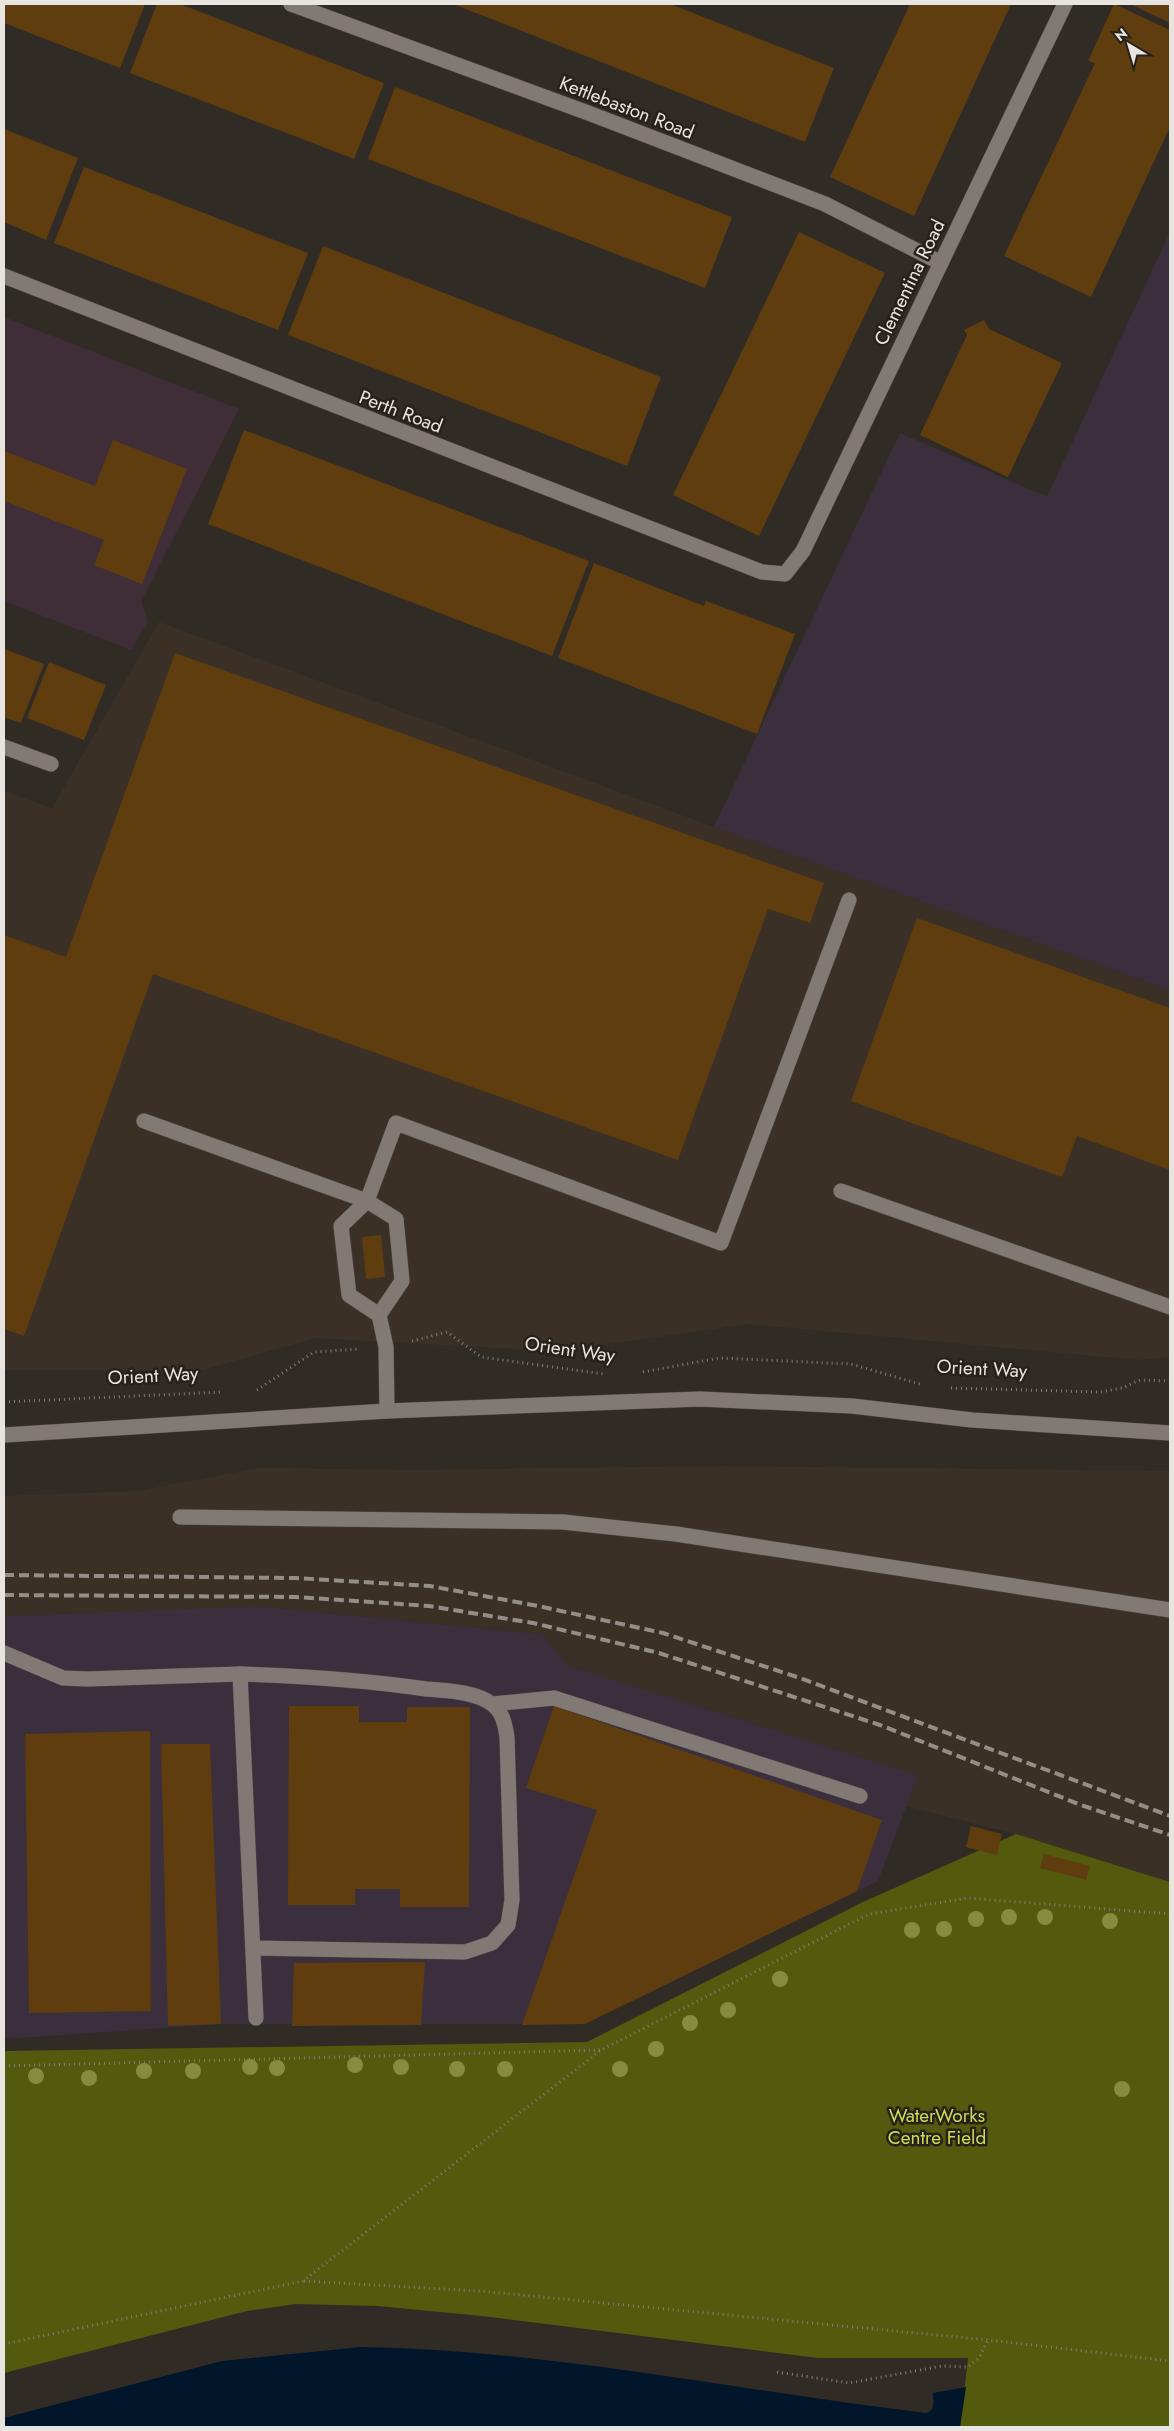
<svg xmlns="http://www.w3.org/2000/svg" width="1174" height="2431" font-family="Jost,sans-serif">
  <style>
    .built { fill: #3b3026 }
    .industrial { fill: #3b2f3d }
    .education { fill: #3f2e38 }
    .green { fill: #53590d }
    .water { fill: #01162a }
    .building { fill: #5f3d0f }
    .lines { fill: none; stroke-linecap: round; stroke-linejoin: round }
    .minor-casing { stroke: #4f4945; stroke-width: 16 }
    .path { stroke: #827d79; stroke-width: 3; stroke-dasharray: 1 4; stroke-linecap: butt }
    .minor { stroke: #817973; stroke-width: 15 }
    .rail { stroke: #938e89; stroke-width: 4; stroke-dasharray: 10 5; stroke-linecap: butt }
    .tree { fill: #878b40 }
    .labels { text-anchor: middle; stroke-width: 5; stroke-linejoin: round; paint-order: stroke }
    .street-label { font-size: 19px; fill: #e8e4e0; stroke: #27211c }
    .park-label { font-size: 19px; fill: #cdda55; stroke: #27211c }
  </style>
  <rect width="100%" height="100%" fill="#312b26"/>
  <g class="built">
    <path d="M159 622 714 827 1170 990V1357L1137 1360 749 1324 559 1351 316 1338 203 1370H4V791L52 808Z"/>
    <path d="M712 1466 1170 1471V1882L1016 1834 906 1806 918 1775 565 1665 542 1634 255 1606 4 1616V1496L138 1491 258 1468 417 1470Z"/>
  </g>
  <g class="industrial">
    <path d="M1170 232V990L714 827 900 433 1047 497Z"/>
    <path d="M255 1606 542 1634 566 1665 918 1775 878 1881 585 2024H221L4 2039V1616Z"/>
  </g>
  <path class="education" d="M4 317 239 409 141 602 148 622 131 650 4 601Z"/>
  <path class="green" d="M1016 1834 1170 1882V2427H960L968 2358H818L482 2316 377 2306 296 2304 247 2311 4 2373V2051L587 2042 863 1902Z"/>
  <path class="water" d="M361 2347C551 2350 738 2391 926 2413 936 2410 933 2402 933 2393L966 2387 960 2427H4V2418L222 2361Z"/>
  <g class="building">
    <path d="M4 4H145L120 68 4 23Z"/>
    <path d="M157 4H180L384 83 354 159 130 73Z"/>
    <path d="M453 4H670L834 68 805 142Z"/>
    <path d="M910 4H1011L914 216 830 177Z"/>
    <path d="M1114 4 1170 30V127L1091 297 1004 256 1095 63 1088 61Z"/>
    <path d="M1130 4H1170V23Z"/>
    <path d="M395 87 732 217 705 288 368 159Z"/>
    <path d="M4 129 78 158 46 240 4 222Z"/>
    <path d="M84 167 308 253 278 330 54 243Z"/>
    <path d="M799 232 885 273 759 536 673 495Z"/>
    <path d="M323 246 661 377 627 466 288 335Z"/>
    <path d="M984 320 989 329 1062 363 1008 477 920 435 967 335 964 330Z"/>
    <path d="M244 430 589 561 552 656 208 524Z"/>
    <path d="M113 440 187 469 142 584 94 565 104 540 4 501V451L95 486Z"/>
    <path d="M594 563 704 606 706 601 795 634 757 734 558 658Z"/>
    <path d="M4 649 44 664 21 723 4 717Z"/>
    <path d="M175 653 824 883 810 923 768 909 678 1160 153 974 24 1336 4 1329V935L66 957Z"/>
    <path d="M49 662 106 685 84 740 27 718Z"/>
    <path d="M917 918 1170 1008V1170L1077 1136 1062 1177 851 1101Z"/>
    <path d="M381 1235 385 1277 366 1279 362 1237Z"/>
    <path d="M289 1706H359V1722H407V1707H470L469 1907H400V1889H355V1905H288Z"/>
    <path d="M554 1706 882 1820 857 1891 585 2024 522 2025 597 1810 526 1788Z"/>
    <path d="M150 1731 151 2011 29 2013 25 1734Z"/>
    <path d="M161 1744H210L221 2024 168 2026Z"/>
    <path d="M971 1826 1002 1834 997 1855 966 1847Z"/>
    <path d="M1044 1854 1090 1866 1086 1880 1040 1868Z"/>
    <path d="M425 1962 421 2025 292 2026 294 1963Z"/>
  </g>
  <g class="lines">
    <g class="minor-casing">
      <g id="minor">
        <path d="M291 4 591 114 825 204 941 263"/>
        <path d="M4 276 762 572 785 574 803 551 1065 4"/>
        <path d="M4 747 51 764"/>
        <path d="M144 1121 367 1201 396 1219 402 1281 379 1315"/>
        <path d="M841 1191 1170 1307"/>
        <path d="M387 1411 386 1347 379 1315 349 1295 341 1226 367 1201 396 1123 721 1243 849 900"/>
        <path d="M4 1435 387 1411 700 1399 852 1406 972 1420 1170 1433"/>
        <path d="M180 1517 563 1522 676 1534 1170 1610"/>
        <path d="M4 1653 63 1678 87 1679 240 1674"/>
        <path d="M493 1704 554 1698 860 1796"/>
        <path d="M253 1948 465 1952 492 1943 508 1925 512 1900 507 1737C505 1725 503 1712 492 1704 474 1691 447 1691 426 1689 364 1680 302 1676 240 1674L256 2018"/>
      </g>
    </g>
    <g class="path">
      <path d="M412 1341 447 1332 481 1357 603 1374"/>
      <path d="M643 1372 719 1358 851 1364 923 1385"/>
      <path d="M951 1388 1100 1392 1122 1388 1140 1380 1170 1381"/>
      <path d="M257 1390 314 1352 359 1349"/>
      <path d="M4 1402 223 1392"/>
      <path d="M4 2066 600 2050"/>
      <path d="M304 2281 479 2291 988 2340 1170 2361"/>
      <path d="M4 2344 303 2281 601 2050 869 1914 968 1898 1170 1914"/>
      <path d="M777 2372 849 2383 942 2366 968 2367 979 2358 988 2340"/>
    </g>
    <use href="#minor" class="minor"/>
    <g class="rail">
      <path d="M4 1575 295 1578 430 1586 538 1606 663 1633 800 1678 1170 1816"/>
      <path d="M4 1595 296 1597 429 1606 533 1623 659 1653 880 1725 1081 1805 1170 1835"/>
    </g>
  </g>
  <g class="tree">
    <circle cx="1009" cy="1917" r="8"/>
    <circle cx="1045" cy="1917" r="8"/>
    <circle cx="976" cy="1919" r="8"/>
    <circle cx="1110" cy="1921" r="8"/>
    <circle cx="944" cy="1929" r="8"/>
    <circle cx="912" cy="1930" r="8"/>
    <circle cx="780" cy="1979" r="8"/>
    <circle cx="728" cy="2010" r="8"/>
    <circle cx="690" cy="2023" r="8"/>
    <circle cx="656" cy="2049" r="8"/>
    <circle cx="355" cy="2065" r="8"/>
    <circle cx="250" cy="2067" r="8"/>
    <circle cx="401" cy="2067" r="8"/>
    <circle cx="277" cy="2068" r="8"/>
    <circle cx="457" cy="2069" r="8"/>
    <circle cx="505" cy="2069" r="8"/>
    <circle cx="620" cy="2069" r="8"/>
    <circle cx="144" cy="2071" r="8"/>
    <circle cx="193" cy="2071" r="8"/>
    <circle cx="36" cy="2076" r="8"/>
    <circle cx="89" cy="2078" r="8"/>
    <circle cx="1122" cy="2089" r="8"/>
  </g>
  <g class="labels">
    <g class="street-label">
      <text transform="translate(627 107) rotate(21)" y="7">Kettlebaston Road</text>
      <text transform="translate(909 282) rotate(-64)" y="7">Clementina Road</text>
      <text transform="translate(401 411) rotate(21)" y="7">Perth Road</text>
      <text transform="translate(570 1349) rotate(8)" y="7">Orient Way</text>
      <text transform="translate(982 1368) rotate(3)" y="7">Orient Way</text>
      <text transform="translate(153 1375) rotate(-3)" y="7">Orient Way</text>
    </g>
    <g class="park-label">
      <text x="937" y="2122">WaterWorks<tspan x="937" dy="22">Centre Field</tspan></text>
    </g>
  </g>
  <rect width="1174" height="2431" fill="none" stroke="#e8e4e0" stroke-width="10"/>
  <g transform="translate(1129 45) rotate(322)" stroke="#27211c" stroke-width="4" paint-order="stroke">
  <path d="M0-4L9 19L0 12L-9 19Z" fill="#e8e4e0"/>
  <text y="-8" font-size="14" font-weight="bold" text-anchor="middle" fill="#e8e4e0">N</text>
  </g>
</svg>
